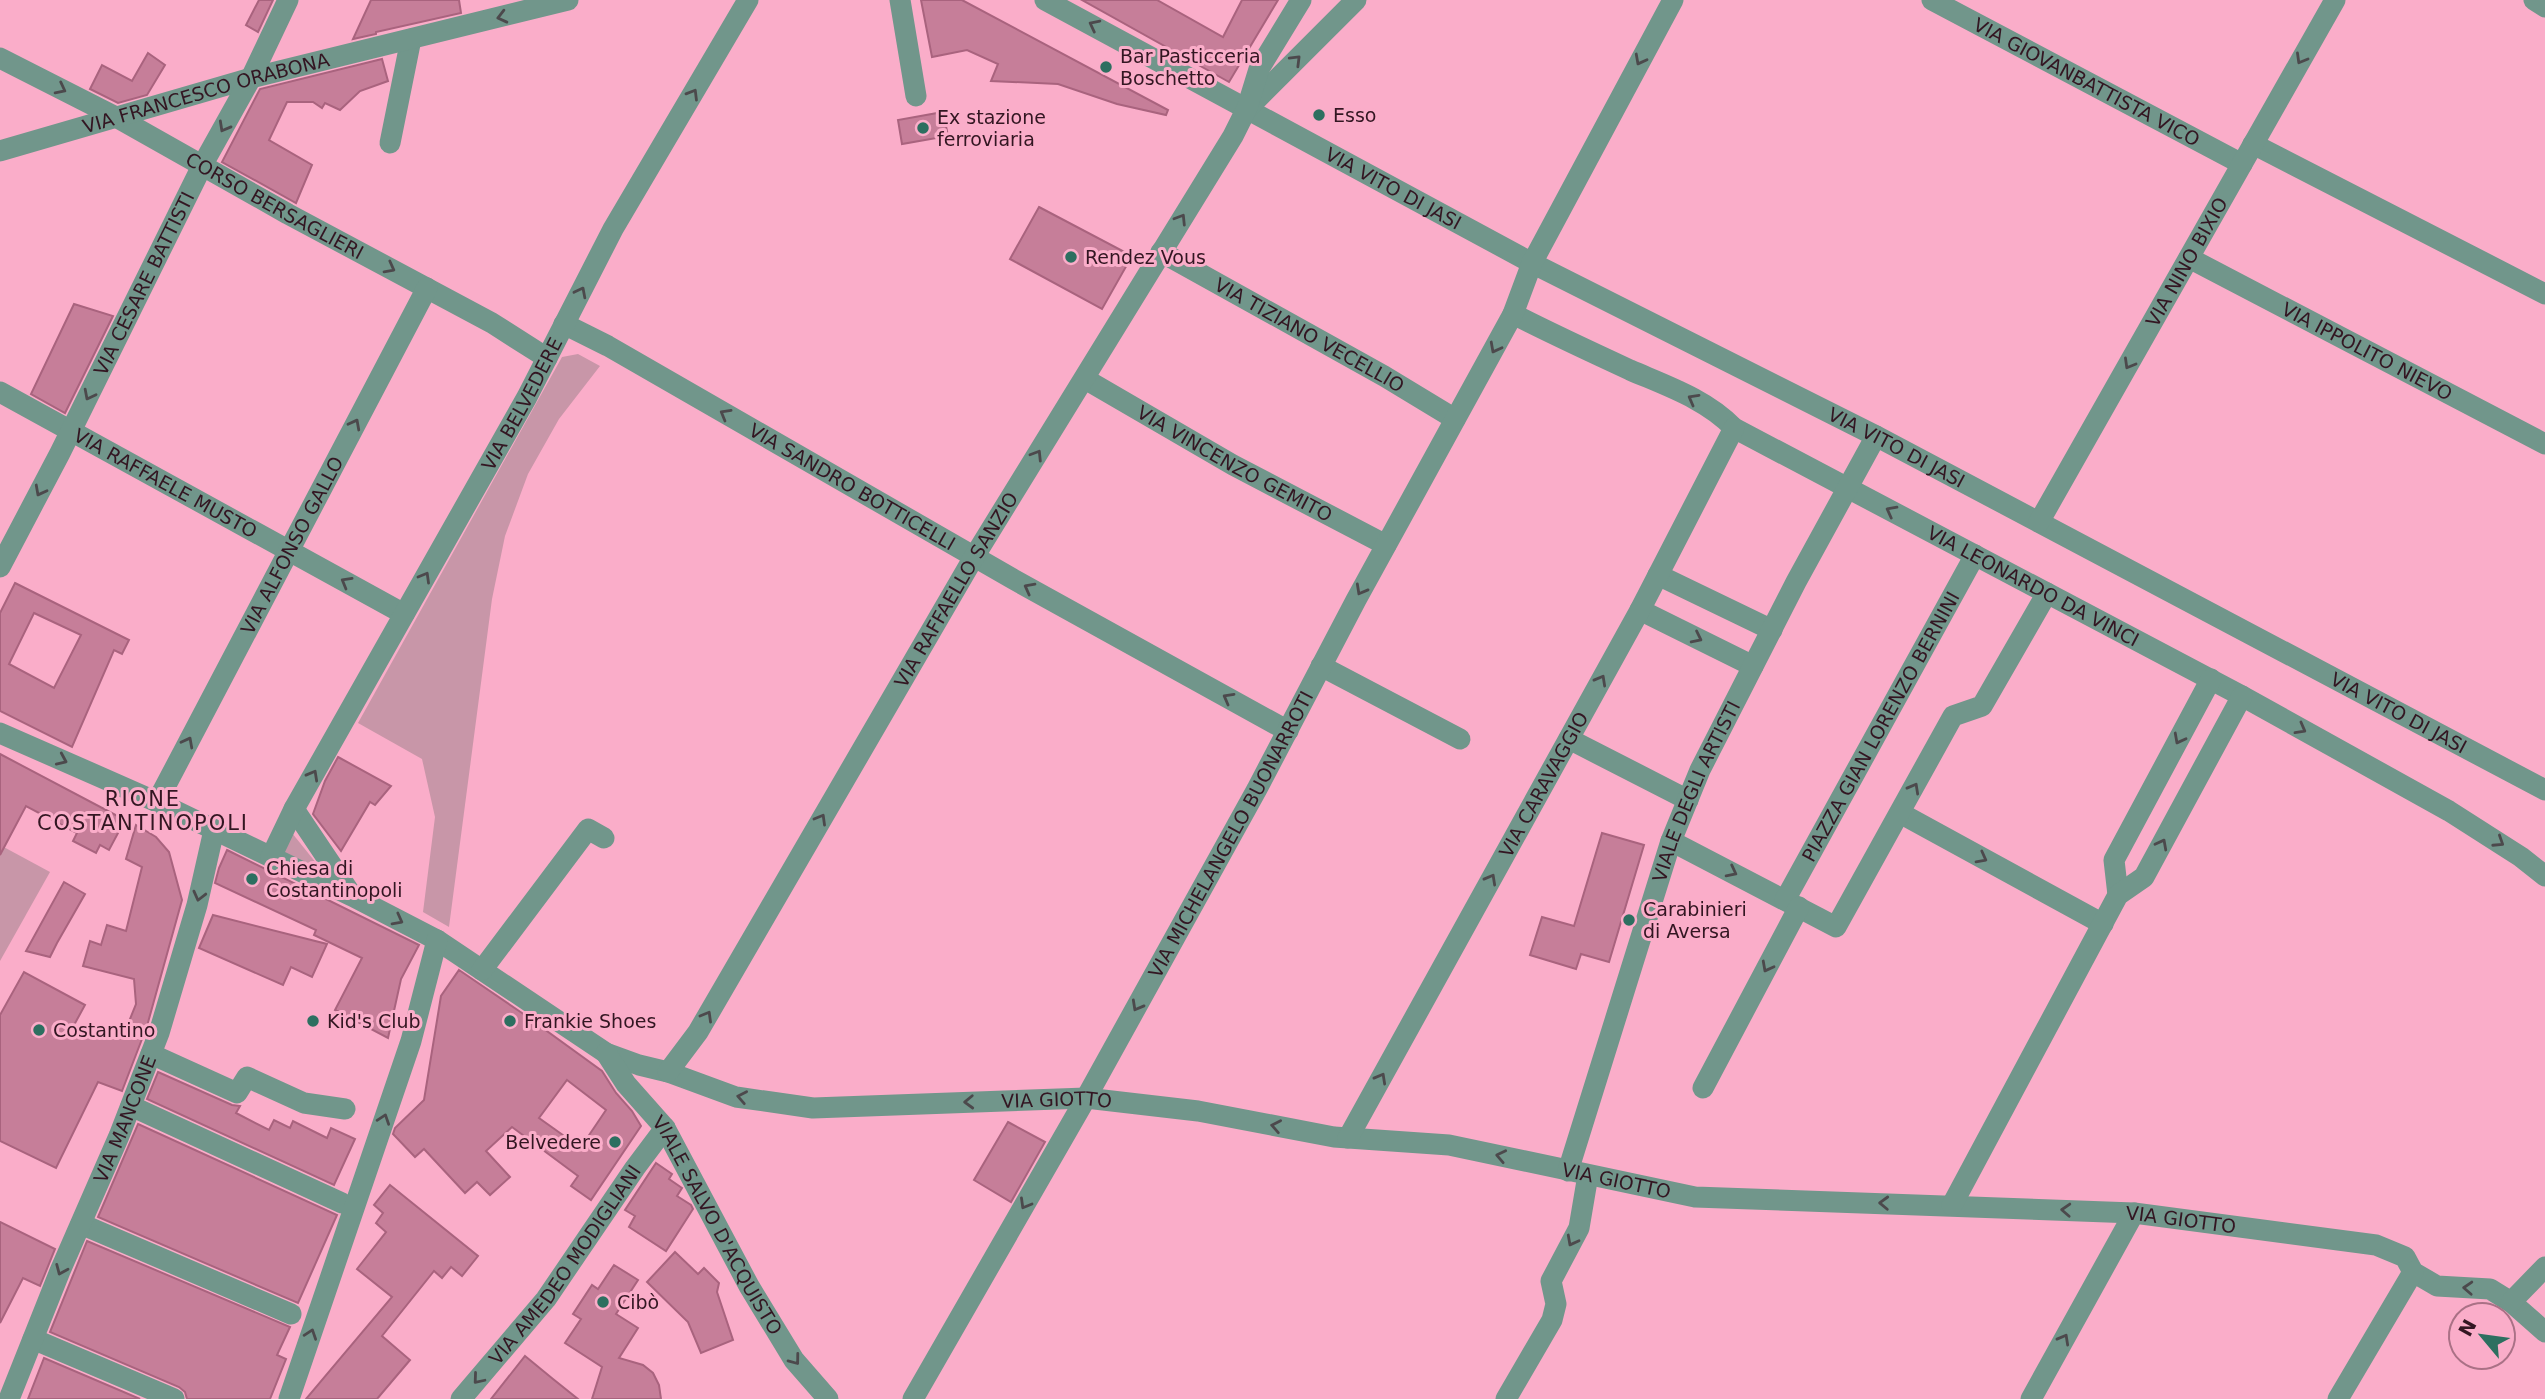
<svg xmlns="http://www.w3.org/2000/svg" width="2545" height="1399" font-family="'DejaVu Sans',sans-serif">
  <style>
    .green { fill: #c896a8 }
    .building { fill: #c67e99; stroke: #a9637e; stroke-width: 2; fill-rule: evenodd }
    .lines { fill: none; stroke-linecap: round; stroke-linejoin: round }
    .minor { stroke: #71968b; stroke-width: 21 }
    .oneway { stroke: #4c494c }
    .poi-dot { fill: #2d6f60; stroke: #faadc9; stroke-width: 2.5 }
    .labels { text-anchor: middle; stroke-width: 6; stroke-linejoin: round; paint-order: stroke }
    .poi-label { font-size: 19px; fill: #331622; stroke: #faadc9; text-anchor: start }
    .street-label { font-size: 19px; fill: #331622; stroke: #faadc9 }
    .neighbourhood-label { font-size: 21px; letter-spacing: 2px; fill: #331622; stroke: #faadc9 }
  </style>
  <rect width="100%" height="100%" fill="#faadc9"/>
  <g class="green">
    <path d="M578 354 600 366 559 419 528 474 505 536 492 599 449 927 423 912 435 817 422 759 358 723 562 357Z"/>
    <path d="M292 833 329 879 279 858Z"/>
    <path d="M0 845 50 872 0 961Z"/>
  </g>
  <g class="building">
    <path d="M259 0H273L258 32 246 25Z"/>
    <path d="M371 0H459L461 13 376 32V34L353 39Z"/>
    <path d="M921 0H962L1168 110 1166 115 1117 104 1058 84 991 81 998 64 967 50 932 57Z"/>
    <path d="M1082 0H1157L1223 37 1242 0H1278L1229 82Z"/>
    <path d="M148 53 165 65 147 95 118 103 90 89 102 65 132 81Z"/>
    <path d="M382 59 388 81 360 91 340 110 325 103 322 108 313 102H287L269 140 312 165 296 203 222 162 260 89Z"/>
    <path d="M943 112 948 136 902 144 898 120Z"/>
    <path d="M1039 207 1132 256 1102 309 1010 259Z"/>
    <path d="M74 304 113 316 65 413 31 394Z"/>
    <path d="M15 583 129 640 122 654 114 650 72 747 0 711V613ZM34 613 81 635 54 688 9 664Z"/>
    <path d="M0 754 125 820 109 850 100 845 96 853 73 841 77 833 26 806 0 855Z"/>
    <path d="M338 757 391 786 375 805 370 802 341 851 313 814 325 781Z"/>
    <path d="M136 825 156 837 169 852 182 900 147 1026 122 1091 98 1082 56 1168 0 1141V1015L24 972 85 1005 68 1036 124 1034 136 1004 134 979 83 966 90 941 101 945 107 925 126 931 142 867 126 859Z"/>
    <path d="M1602 833 1644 845 1609 962 1581 954 1576 969 1530 955 1542 917 1574 926Z"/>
    <path d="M227 850 419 945 401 979 388 1038 335 1010 362 958 314 935 316 930 215 883 219 868Z"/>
    <path d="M64 882 85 894 57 943 50 957 26 951Z"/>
    <path d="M213 915 327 944 312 977 291 967 283 985 199 948Z"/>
    <path d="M459 970 522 1013 602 1071 616 1093 632 1111 641 1126 591 1200 571 1186 578 1176 512 1127 486 1151 510 1177 490 1195 477 1182 465 1193 424 1149 415 1157 393 1134 395 1128 424 1100 441 996ZM567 1080 606 1110 579 1150 567 1138 539 1118Z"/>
    <path d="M158 1072 232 1105 240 1106 236 1113 269 1130 274 1120 290 1128 293 1121 327 1138 331 1128 355 1139 334 1185 147 1099Z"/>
    <path d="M1008 1122 1045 1142 1011 1202 974 1180Z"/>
    <path d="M138 1124 337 1215 298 1303 98 1217Z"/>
    <path d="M656 1163 672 1174 669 1179 682 1188 677 1196 691 1205 693 1209 666 1251 629 1227 635 1216 625 1210Z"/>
    <path d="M390 1185 478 1256 462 1276 451 1267 442 1278 434 1271 382 1336 410 1360 377 1399H306L392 1297 357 1269 386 1232 376 1223 383 1213 374 1205Z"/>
    <path d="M0 1222 55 1249 40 1286 23 1278 0 1323Z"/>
    <path d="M87 1241 290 1327 277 1355 286 1359 270 1399H187L185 1392 179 1387 50 1332Z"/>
    <path d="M675 1252 698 1274 704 1268 719 1283 717 1292 733 1340 701 1353 688 1322 647 1282Z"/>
    <path d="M614 1265 638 1280 616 1314 638 1328 619 1358 643 1365 653 1373 659 1385 661 1399H592L602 1367 565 1343 581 1319 573 1314 592 1285 598 1289Z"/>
    <path d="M525 1356 553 1379 578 1399H491Z"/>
    <path d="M44 1358 140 1399H28Z"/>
  </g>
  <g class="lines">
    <g class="minor">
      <path d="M900 0 916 96"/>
      <path id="s1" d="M1045 0 1532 263 1876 436 2545 790"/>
      <path id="s2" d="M1932 0 2242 164"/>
      <path d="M2534 0 2545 7"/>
      <path id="s3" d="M0 58 118 118 288 214 492 323 547 358"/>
      <path d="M1249 107 1356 0"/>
      <path d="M390 143 411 39"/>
      <path d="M2253 144 2545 294"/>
      <path id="s4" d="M0 151 251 78 568 0"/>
      <path id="s5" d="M1161 252 1384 376 1455 419"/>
      <path id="s6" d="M2189 258 2545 444"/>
      <path id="s7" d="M1513 314C1552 334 1591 352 1630 370 1667 386 1706 399 1734 428L2242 696 2449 811 2521 857 2545 876"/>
      <path id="s8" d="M564 324 608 346 1013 579 1288 731"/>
      <path id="s9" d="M1085 379 1233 465 1386 545"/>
      <path id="s10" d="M0 392 404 614"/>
      <path id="s11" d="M2039 522 2335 0"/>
      <path id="s12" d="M0 567 60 453 203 164 251 78 288 0"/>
      <path d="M1658 575 1772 630"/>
      <path d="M1640 610 1753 666"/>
      <path d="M1321 666 1460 739"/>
      <path id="s13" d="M0 733 157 802 352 896 437 940 606 1053 639 1065 668 1072 736 1097 813 1108 1086 1098 1198 1111 1334 1137 1449 1145 1695 1197 2134 1213 2376 1245 2405 1257 2413 1272 2437 1286 2490 1289 2511 1302 2545 1332"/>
      <path d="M1569 739 1688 800"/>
      <path id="s14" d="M157 802 427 288"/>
      <path d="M294 809 351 894"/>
      <path d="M1900 813 2103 924"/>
      <path d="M1671 841 1836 927 1953 716 1982 706 2047 593"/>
      <path id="s15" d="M271 857 294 809 527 397 613 229 748 0"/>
      <path d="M2118 895 2114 860 2211 679"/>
      <path id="s16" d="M1785 900 1975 555"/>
      <path d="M482 970 588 829 604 838"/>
      <path id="s17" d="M606 1053 626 1084 665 1128 749 1286 794 1360 828 1399"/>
      <path d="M151 1054 237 1093 247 1077 304 1103 345 1109"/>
      <path id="s18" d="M668 1072 698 1032 974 557 1233 136 1247 108 1259 69 1301 0"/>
      <path d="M1703 1088 1799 907"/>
      <path d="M131 1106 342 1203"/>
      <path id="s19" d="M1348 1138 1640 610 1734 428"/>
      <path id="s20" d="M1568 1171 1671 841 1700 770 1796 582 1876 436"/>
      <path d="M1952 1205 2118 895 2144 877 2242 696"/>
      <path d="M81 1224 291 1314"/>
      <path d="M2511 1302 2545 1267"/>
      <path d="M33 1339 174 1399"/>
      <path id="s21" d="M9 1399 60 1271 119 1136 159 1033 197 905 214 830"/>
      <path d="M289 1399 411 1041 437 940"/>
      <path id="s22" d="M461 1399 546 1299 635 1168 665 1128"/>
      <path id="s23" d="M913 1399 1086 1098 1257 789 1356 600 1513 314 1532 263 1673 0"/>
      <path d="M1506 1399 1552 1320 1556 1304 1551 1281 1579 1228 1588 1175"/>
      <path d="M2031 1399 2134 1213"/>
      <path d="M2338 1399 2413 1272"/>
    </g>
  </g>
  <defs><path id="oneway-chevron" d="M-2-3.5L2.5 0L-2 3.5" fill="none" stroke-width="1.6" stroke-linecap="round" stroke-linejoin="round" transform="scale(1.75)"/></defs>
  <g class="oneway">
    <use href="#oneway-chevron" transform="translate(502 17) rotate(166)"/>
    <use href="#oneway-chevron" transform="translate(1094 25) rotate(-153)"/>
    <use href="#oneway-chevron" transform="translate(2301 59) rotate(120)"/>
    <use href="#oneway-chevron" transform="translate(1296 60) rotate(-45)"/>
    <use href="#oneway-chevron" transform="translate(1640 60) rotate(118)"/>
    <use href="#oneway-chevron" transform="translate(61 89) rotate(27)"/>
    <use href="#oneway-chevron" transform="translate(693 94) rotate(-59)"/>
    <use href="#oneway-chevron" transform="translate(224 127) rotate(119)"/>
    <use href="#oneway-chevron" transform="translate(1181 219) rotate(-58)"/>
    <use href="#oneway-chevron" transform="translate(390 268) rotate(28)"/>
    <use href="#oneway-chevron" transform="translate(581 292) rotate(-63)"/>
    <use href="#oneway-chevron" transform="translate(1495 348) rotate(118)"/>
    <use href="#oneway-chevron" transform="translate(2129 364) rotate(120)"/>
    <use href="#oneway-chevron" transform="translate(89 395) rotate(117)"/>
    <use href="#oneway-chevron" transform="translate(1693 399) rotate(-151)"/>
    <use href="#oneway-chevron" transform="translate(725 414) rotate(-150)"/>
    <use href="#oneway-chevron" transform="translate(355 424) rotate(-62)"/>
    <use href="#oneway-chevron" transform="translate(1037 455) rotate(-58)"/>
    <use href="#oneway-chevron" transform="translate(40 491) rotate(118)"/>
    <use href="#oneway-chevron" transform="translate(1891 511) rotate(-152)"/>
    <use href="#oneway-chevron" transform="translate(425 577) rotate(-60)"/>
    <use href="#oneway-chevron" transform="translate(346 582) rotate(-150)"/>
    <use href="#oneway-chevron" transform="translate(1029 588) rotate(-152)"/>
    <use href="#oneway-chevron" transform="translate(1361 590) rotate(119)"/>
    <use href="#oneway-chevron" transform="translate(1697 638) rotate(26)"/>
    <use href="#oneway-chevron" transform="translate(1601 680) rotate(-61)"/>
    <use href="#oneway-chevron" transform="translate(1228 698) rotate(-151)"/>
    <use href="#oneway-chevron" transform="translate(2301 729) rotate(29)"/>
    <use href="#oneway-chevron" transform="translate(2179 739) rotate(118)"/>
    <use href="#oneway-chevron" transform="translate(188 742) rotate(-62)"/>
    <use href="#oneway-chevron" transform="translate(62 760) rotate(24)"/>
    <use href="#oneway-chevron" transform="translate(313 775) rotate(-61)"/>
    <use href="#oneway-chevron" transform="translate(1914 788) rotate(-61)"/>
    <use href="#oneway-chevron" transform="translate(821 819) rotate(-60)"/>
    <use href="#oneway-chevron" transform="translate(2499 842) rotate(33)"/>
    <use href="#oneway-chevron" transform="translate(2162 844) rotate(-62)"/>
    <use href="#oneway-chevron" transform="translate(1982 858) rotate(28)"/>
    <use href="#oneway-chevron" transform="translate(1732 872) rotate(27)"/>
    <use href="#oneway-chevron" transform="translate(1491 879) rotate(-61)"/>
    <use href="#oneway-chevron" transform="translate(199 896) rotate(104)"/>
    <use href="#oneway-chevron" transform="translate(398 920) rotate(28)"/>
    <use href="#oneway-chevron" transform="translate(1767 967) rotate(118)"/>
    <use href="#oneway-chevron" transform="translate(1137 1006) rotate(119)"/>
    <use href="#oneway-chevron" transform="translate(707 1016) rotate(-60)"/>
    <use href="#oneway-chevron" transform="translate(1381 1078) rotate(-61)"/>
    <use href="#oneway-chevron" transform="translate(742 1097) rotate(-169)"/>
    <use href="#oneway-chevron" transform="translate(969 1102) rotate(178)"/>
    <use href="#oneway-chevron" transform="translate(384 1119) rotate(-71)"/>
    <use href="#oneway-chevron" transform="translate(1276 1126) rotate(-169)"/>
    <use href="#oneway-chevron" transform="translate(1501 1156) rotate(-168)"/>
    <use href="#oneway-chevron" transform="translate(1884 1203) rotate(-178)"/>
    <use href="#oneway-chevron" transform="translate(1025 1204) rotate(120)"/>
    <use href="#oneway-chevron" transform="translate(2066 1210) rotate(-177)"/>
    <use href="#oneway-chevron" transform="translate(1572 1241) rotate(118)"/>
    <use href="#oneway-chevron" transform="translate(61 1270) rotate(113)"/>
    <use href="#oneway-chevron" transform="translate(2468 1288) rotate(-177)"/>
    <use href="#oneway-chevron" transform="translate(311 1334) rotate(-71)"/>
    <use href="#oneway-chevron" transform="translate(2064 1339) rotate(-61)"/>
    <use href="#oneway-chevron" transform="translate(795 1360) rotate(53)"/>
    <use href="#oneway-chevron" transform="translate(478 1379) rotate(130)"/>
  </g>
  <g class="poi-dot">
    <circle cx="1106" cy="67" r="7"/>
    <circle cx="1319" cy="115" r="7"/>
    <circle cx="923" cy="128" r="7"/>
    <circle cx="1071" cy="257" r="7"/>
    <circle cx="252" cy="879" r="7"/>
    <circle cx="1629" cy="920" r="7"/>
    <circle cx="313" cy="1021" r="7"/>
    <circle cx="510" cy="1021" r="7"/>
    <circle cx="39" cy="1030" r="7"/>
    <circle cx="615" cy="1142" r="7"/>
    <circle cx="603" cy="1302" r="7"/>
  </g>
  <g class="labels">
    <g class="poi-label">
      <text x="1120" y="63">Bar Pasticceria<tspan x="1120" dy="22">Boschetto</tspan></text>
      <text x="1333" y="122">Esso</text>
      <text x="937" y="124">Ex stazione<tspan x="937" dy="22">ferroviaria</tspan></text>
      <text x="1085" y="264">Rendez Vous</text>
      <text x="266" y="875">Chiesa di<tspan x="266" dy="22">Costantinopoli</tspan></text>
      <text x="1643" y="916">Carabinieri<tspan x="1643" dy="22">di Aversa</tspan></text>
      <text x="327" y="1028">Kid's Club</text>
      <text x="524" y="1028">Frankie Shoes</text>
      <text x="53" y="1037">Costantino</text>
      <text x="601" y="1149" text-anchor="end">Belvedere</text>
      <text x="617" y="1309">Cibò</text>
    </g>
    <g class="street-label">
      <text dy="7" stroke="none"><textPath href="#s2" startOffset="175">VIA GIOVANBATTISTA VICO</textPath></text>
      <text dy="7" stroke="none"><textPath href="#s4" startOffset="214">VIA FRANCESCO ORABONA</textPath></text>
      <text dy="7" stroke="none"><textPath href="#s1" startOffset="396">VIA VITO DI JASI</textPath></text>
      <text dy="7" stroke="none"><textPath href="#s3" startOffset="312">CORSO BERSAGLIERI</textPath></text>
      <text dy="7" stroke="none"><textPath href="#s11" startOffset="299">VIA NINO BIXIO</textPath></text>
      <text dy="7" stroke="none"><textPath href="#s12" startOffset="318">VIA CESARE BATTISTI</textPath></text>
      <text dy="7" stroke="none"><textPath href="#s5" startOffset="170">VIA TIZIANO VECELLIO</textPath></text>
      <text dy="7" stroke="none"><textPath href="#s6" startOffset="201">VIA IPPOLITO NIEVO</textPath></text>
      <text dy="7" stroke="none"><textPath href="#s15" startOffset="518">VIA BELVEDERE</textPath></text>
      <text dy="7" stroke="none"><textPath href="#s1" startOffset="962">VIA VITO DI JASI</textPath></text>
      <text dy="7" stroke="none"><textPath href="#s9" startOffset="172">VIA VINCENZO GEMITO</textPath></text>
      <text dy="7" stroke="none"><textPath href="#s10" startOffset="189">VIA RAFFAELE MUSTO</textPath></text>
      <text dy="7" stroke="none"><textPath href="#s8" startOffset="331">VIA SANDRO BOTTICELLI</textPath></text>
      <text dy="7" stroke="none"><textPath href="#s14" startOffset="290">VIA ALFONSO GALLO</textPath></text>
      <text dy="7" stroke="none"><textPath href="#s7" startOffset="588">VIA LEONARDO DA VINCI</textPath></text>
      <text dy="7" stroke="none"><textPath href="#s18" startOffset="562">VIA RAFFAELLO SANZIO</textPath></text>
      <text dy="7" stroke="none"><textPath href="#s1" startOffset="1530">VIA VITO DI JASI</textPath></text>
      <text dy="7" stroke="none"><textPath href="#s16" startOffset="198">PIAZZA GIAN LORENZO BERNINI</textPath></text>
      <text dy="7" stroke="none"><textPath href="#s19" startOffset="404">VIA CARAVAGGIO</textPath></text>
      <text dy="7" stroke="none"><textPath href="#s20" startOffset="401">VIALE DEGLI ARTISTI</textPath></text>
      <text dy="7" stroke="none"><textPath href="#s23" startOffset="648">VIA MICHELANGELO BUONARROTI</textPath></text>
      <text dy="7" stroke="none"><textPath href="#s13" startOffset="1146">VIA GIOTTO</textPath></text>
      <text dy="7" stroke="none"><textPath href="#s21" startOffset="303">VIA MANCONE</textPath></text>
      <text dy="7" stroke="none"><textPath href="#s13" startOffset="1713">VIA GIOTTO</textPath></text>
      <text dy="7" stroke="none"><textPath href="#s13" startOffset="2280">VIA GIOTTO</textPath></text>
      <text dy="7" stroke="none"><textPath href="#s17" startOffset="206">VIALE SALVO D'ACQUISTO</textPath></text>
      <text dy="7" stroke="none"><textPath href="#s22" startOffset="170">VIA AMEDEO MODIGLIANI</textPath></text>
    </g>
    <g class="neighbourhood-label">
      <text x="143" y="806">RIONE<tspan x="143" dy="24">COSTANTINOPOLI</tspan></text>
    </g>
  </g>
  <g transform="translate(2482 1336) rotate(299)"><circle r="33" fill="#faadc9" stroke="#aa7186" stroke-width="2"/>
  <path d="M0-5L12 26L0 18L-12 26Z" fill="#2d6f60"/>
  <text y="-10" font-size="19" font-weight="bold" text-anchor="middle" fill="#331622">N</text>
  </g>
</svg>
